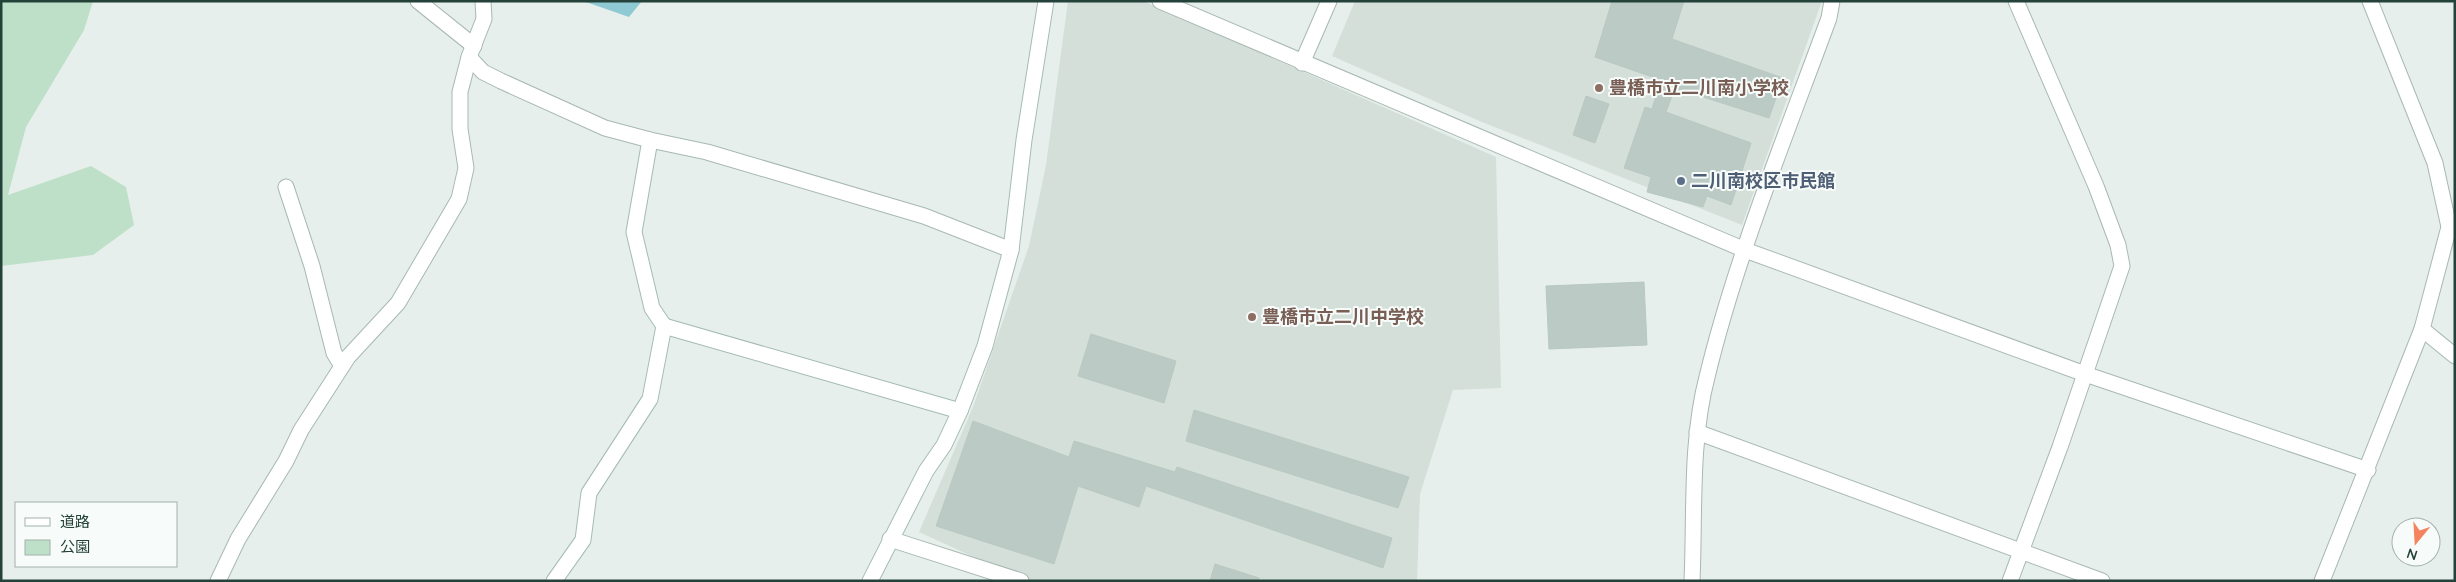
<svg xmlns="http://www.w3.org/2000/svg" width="2456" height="582" font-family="Quicksand,'Noto Sans JP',sans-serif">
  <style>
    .built { fill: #d4dfda }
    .green { fill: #bfe0c8 }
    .water { fill: #8ec9d4 }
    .building { fill: #bbcac4; stroke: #b8c9c2 }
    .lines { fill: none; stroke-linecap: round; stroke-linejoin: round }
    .street-casing { stroke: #a8b8b2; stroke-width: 17 }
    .secondary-casing { stroke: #a4bbb3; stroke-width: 17 }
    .street { stroke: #fff; stroke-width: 15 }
    .secondary { stroke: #fff; stroke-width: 15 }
    .education-dot { fill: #8d6e63; stroke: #f7fbf9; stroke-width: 2 }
    .service-dot { fill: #5c6f8a; stroke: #f7fbf9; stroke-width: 2 }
    .labels { text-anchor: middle; stroke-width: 4; stroke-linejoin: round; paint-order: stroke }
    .education-label { font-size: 18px; font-weight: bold; fill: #785e54; stroke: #f7fbf9; text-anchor: start }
    .service-label { font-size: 18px; font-weight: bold; fill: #4e5e75; stroke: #f7fbf9; text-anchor: start }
  </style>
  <rect width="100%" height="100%" fill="#e6efeb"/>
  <g class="built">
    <path d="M1068 1H1143L1496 157 1501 388 1453 390 1420 494 1417 581H1031L1015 576 919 532 973 407 1029 246 1046 165Z"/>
    <path d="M1355 1H1822L1742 225 1477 120 1332 56Z"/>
  </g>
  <path class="green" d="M1 1H93L84 30 26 127 8 195 91 166 126 187 134 225 93 255 1 266Z"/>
  <path class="water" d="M583 1H642L629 17Z"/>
  <g class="building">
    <path d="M1612 1H1684L1672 39 1783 78 1769 118 1675 88 1666 112 1751 143 1731 205 1707 196 1703 207 1647 192 1651 177 1624 168 1645 107 1652 109 1661 80 1595 57Z"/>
    <path d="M1586 96 1609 104 1595 143 1573 135Z"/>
    <path d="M1644 282 1647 345 1549 349 1546 286Z"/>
    <path d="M1091 334 1176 361 1164 403 1078 376Z"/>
    <path d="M1194 410 1409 477 1398 508 1186 441Z"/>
    <path d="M973 421 1069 457 1074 441 1175 472 1177 467 1392 538 1383 568 1146 486 1139 507 1078 486 1054 564 936 526Z"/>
    <path d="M1215 564 1259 578V581H1210Z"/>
  </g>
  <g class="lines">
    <g class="street-casing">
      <g id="street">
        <path d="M418 1 474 46"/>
        <path d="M1160 1 1745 250 2085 374 2368 470"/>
        <path d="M469 57 483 72 501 81 605 128 650 140 707 152 924 216 1011 250"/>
        <path d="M1302 63 1329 1"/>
        <path d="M286 187 312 266 334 353 342 366"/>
        <path d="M2422 329 2455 356"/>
        <path d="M1697 432 2102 581"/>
        <path d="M890 539 1021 581"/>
        <path d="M218 581 238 539 286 461 301 430 348 357 398 303 459 199 466 168 460 129V92L469 57 484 19 483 1"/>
        <path d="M1692 581C1695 514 1690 442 1707 377 1736 257 1786 135 1829 18L1832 1"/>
        <path d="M2010 581 2060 447 2122 266 2118 245 2096 186 2016 1"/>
        <path d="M2322 581 2422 329 2449 227 2435 163 2370 1"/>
      </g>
    </g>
    <g class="secondary-casing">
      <g id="secondary">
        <path d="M664 326 960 411"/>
        <path d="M554 581 583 540 589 493 650 399 664 326 652 308 634 232 650 140"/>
        <path d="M870 581 926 471 944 445 960 411 985 346 1011 250 1024 140 1046 1"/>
      </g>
    </g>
    <use href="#street" class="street"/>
    <use href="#secondary" class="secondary"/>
  </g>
  <g class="education-dot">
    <circle cx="1599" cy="88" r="5"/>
    <circle cx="1252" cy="317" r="5"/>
  </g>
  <circle class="service-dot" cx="1681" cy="181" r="5"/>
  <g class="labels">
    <g class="education-label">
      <text x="1609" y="94">豊橋市立二川南小学校</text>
      <text x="1262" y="323">豊橋市立二川中学校</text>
    </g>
    <g class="service-label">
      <text x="1691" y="187">二川南校区市民館</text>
    </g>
  </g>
  <rect width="2456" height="582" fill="none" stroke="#24423a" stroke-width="5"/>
  <rect x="15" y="502" width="162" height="65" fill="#f7fbf9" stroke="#a3b1ad"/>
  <rect x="25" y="518" width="25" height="8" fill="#ffffff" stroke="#a3b1ad"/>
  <text x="60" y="527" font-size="15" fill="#24423a">道路</text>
  <rect x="25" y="540" width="25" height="15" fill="#bfe0c8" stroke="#a3b1ad"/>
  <text x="60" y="552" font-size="15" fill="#24423a">公園</text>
  <g transform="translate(2416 542) rotate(198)"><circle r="24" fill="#f7fbf9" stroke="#a3b1ad"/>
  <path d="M0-4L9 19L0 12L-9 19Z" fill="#f4845f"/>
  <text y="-8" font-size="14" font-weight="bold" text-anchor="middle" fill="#24423a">N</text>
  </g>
</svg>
